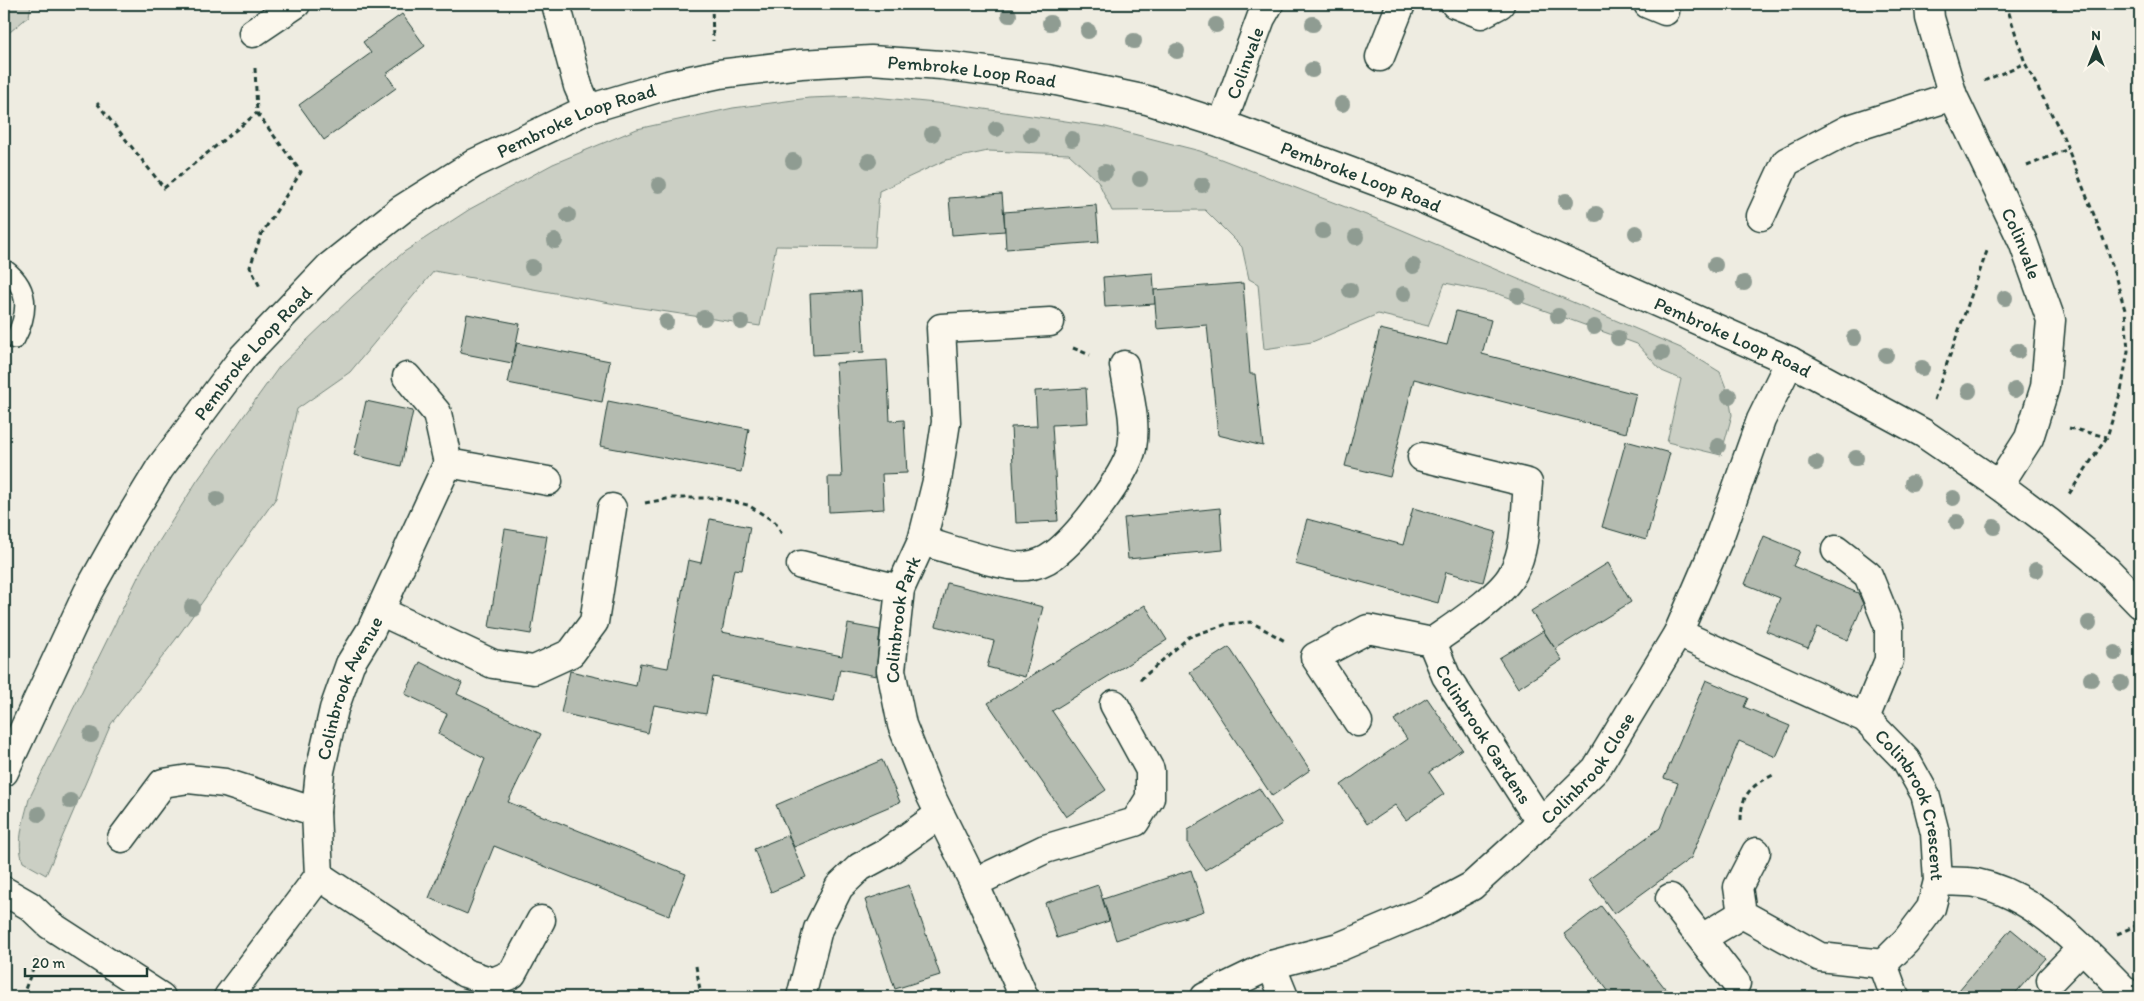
<svg xmlns="http://www.w3.org/2000/svg" width="2144" height="1001" font-family="Itim,sans-serif">
  <style>
    .green { fill: #cbcfc4; stroke: #75867c }
    .building { fill: #b4bbb0; stroke: #1f3d34 }
    .lines { fill: none; stroke-linecap: round; stroke-linejoin: round }
    .service-casing { stroke: #1f3d34; stroke-width: 22 }
    .minor-casing { stroke: #1f3d34; stroke-width: 31 }
    .path { stroke: #1f3d34; stroke-width: 3; stroke-dasharray: 5 4; stroke-linecap: butt }
    .service { stroke: #fbf7ec; stroke-width: 19 }
    .minor { stroke: #fbf7ec; stroke-width: 28 }
    .tree { fill: #8f9c92 }
    .labels { text-anchor: middle; stroke-width: 5; stroke-linejoin: round; paint-order: stroke }
    .street-label { font-size: 19px; fill: #1f3d34; stroke: #fbf7ec }
  </style>
  <rect width="100%" height="100%" fill="#eeece1"/>
  <filter id="ink" filterUnits="userSpaceOnUse"><feTurbulence type="fractalNoise" baseFrequency=".02" numOctaves="2"/><feDisplacementMap in="SourceGraphic" scale="10" xChannelSelector="R" yChannelSelector="G"/><feConvolveMatrix kernelMatrix="1 2 1 2 8 2 1 2 1" color-interpolation-filters="sRGB"/></filter>
  <g filter="url(#ink)">
    <g class="green">
      <path d="M4 4H31L29 16 4 37Z"/>
      <path d="M863 96 957 105 1106 127 1200 151 1374 218 1681 348 1720 372 1729 396 1732 415 1721 455 1667 442 1681 379 1662 371 1637 344 1499 294 1445 283 1428 326 1378 314 1312 342 1264 349 1258 284 1249 279 1242 247 1205 210 1112 211 1098 181 1069 154 988 151 946 160 879 191 875 247 776 246 760 326 621 305 434 271 350 372 297 409 276 498 176 639 111 724 46 875 23 862C16 841 24 820 29 799L143 567 197 481 279 367 353 296 404 252 470 209 553 164 637 129 733 108 809 98Z"/>
    </g>
    <g class="building">
      <path d="M402 14 425 46 386 74 396 88 324 140 299 105 371 53 363 42Z"/>
      <path d="M1002 194 1005 231 952 235 949 198Z"/>
      <path d="M1096 205 1099 242 1006 249 1004 212Z"/>
      <path d="M1153 273 1155 304 1105 307 1103 277Z"/>
      <path d="M1243 283 1250 374H1255L1263 446 1218 435 1207 325 1157 329 1154 290Z"/>
      <path d="M861 291 864 352 813 355 810 294Z"/>
      <path d="M1456 311 1491 320 1482 354 1636 394 1626 433 1414 379 1390 477 1345 466 1380 329 1447 345Z"/>
      <path d="M467 314 520 324 512 363 460 353Z"/>
      <path d="M517 343 610 361 602 402 508 383Z"/>
      <path d="M887 360 890 421 904 420 907 473 882 474 884 509 829 512 828 477H842L836 363Z"/>
      <path d="M1086 388 1088 423 1052 425 1058 521 1016 523 1011 427 1037 426 1035 391Z"/>
      <path d="M366 401 413 411 401 466 354 455Z"/>
      <path d="M608 401 749 429 741 472 600 446Z"/>
      <path d="M1626 441 1670 453 1646 540 1602 527Z"/>
      <path d="M1220 508 1223 550 1128 559 1124 518Z"/>
      <path d="M1413 508 1496 532 1483 582 1446 572 1438 603 1295 564 1307 519 1403 545Z"/>
      <path d="M710 519 750 527 742 570 734 569 722 632 842 656 848 624 880 630 876 676 840 669 834 701 713 677 706 714 654 705 648 733 561 713 570 671 636 686 640 663 668 668 688 560 701 563Z"/>
      <path d="M505 529 547 536 531 634 489 627Z"/>
      <path d="M1764 536 1800 551 1793 566 1858 593 1863 604 1848 640 1817 627 1808 648 1766 631 1780 598 1745 584Z"/>
      <path d="M1608 563 1631 602 1555 649 1562 660 1518 688 1499 658 1543 631 1554 647 1531 611Z"/>
      <path d="M947 583 1043 607 1025 677 987 667 994 641 936 626Z"/>
      <path d="M1145 605 1167 640 1052 711 1106 790 1066 817 988 703Z"/>
      <path d="M1229 647 1310 770 1272 796 1190 672Z"/>
      <path d="M420 662 462 683 457 694 541 734 508 802 686 874 669 916 494 846 467 914 429 898 485 759 438 734 447 714 405 694Z"/>
      <path d="M1706 680 1748 698 1744 707 1790 726 1776 757 1739 741 1691 858 1614 914 1589 879 1660 828 1678 783 1664 778Z"/>
      <path d="M1427 698 1462 749 1429 772 1444 794 1406 820 1395 805 1367 824 1341 785 1407 739 1394 720Z"/>
      <path d="M882 760 900 802 794 847 776 805Z"/>
      <path d="M1259 788 1282 824 1205 870 1188 844V830Z"/>
      <path d="M788 835 806 877 771 892 754 849Z"/>
      <path d="M1191 870 1204 911 1116 940 1103 899Z"/>
      <path d="M909 885 940 975 895 989 865 900Z"/>
      <path d="M1098 885 1109 921 1057 938 1045 903Z"/>
      <path d="M1601 906 1639 955 1672 997H1613L1564 934Z"/>
      <path d="M2011 929 2046 958 2012 997H1953Z"/>
    </g>
    <g class="lines">
      <g class="service-casing">
        <path id="service" d="M4 269C30 288 29 312 15 339"/>
      </g>
      <g class="minor-casing">
        <g id="minor">
          <path d="M556 4 578 86 588 109"/>
          <path d="M1455 4 1481 14 1500 4"/>
          <path d="M1648 4 1665 11"/>
          <path id="s1" d="M1929 4 1930 18 1953 96 2023 242 2051 320 2045 387 2029 438 1999 485"/>
          <path d="M253 33 296 4"/>
          <path d="M1380 57 1401 4"/>
          <path id="s2" d="M1222 124 1261 18 1269 4"/>
          <path d="M1761 216 1786 162 1849 129 1953 96"/>
          <path d="M448 463 548 481"/>
          <path d="M922 541C944 547 1006 569 1026 566 1036 565 1046 561 1054 555 1078 537 1125 477 1132 448 1137 421 1128 392 1124 365"/>
          <path d="M1836 550 1868 575 1889 627V660L1865 718"/>
          <path d="M801 565 900 589"/>
          <path d="M380 611 493 664 534 670 571 653 594 622 612 508"/>
          <path id="s3" d="M1678 633 1865 718 1906 760 1925 794 1935 833 1938 881 1931 908 1906 941 1883 964 1820 957 1742 914 1738 887 1756 852"/>
          <path id="s4" d="M1432 642 1446 676 1541 823"/>
          <path d="M1358 722 1315 657 1368 629 1432 642C1453 627 1502 596 1513 573 1527 547 1525 513 1528 483L1422 457"/>
          <path id="s5" d="M4 772 88 592 126 524 160 468 243 357 329 267 402 209 475 163 588 109 668 85 719 74 801 64 871 60 941 65 1047 79 1147 100 1222 124 1421 198 1790 361 1923 433 1999 485 2050 523 2107 570 2140 604"/>
          <path d="M122 838 163 783 189 779 225 783 316 812"/>
          <path d="M319 876 465 973 493 982 512 974 541 920"/>
          <path d="M1938 881C1950 882 1964 881 1976 883 2037 895 2084 950 2126 992"/>
          <path d="M974 883 1045 849 1135 822 1150 798V770L1114 704"/>
          <path d="M4 891 30 906 50 925 161 997"/>
          <path d="M1670 898 1736 983"/>
          <path d="M1702 938 1742 914"/>
          <path d="M1883 964 1895 997"/>
          <path d="M1271 965 1284 997"/>
          <path d="M2051 980 2082 948"/>
          <path id="s6" d="M228 997 319 876 316 812 320 771 334 709 350 664 371 630 448 463 437 413 407 377"/>
          <path d="M801 997 818 929 839 887 860 867 886 853 940 814"/>
          <path id="s7" d="M1024 997 974 883 927 788 902 725 891 670 900 589 922 541 937 481 946 422 941 328 1050 322"/>
          <path id="s8" d="M1205 997 1271 965 1339 947 1429 909 1472 886 1541 823 1596 769 1678 633 1719 538 1761 420 1790 361"/>
        </g>
      </g>
      <g class="path">
        <path d="M712 4 713 41"/>
        <path d="M2006 4 2025 63 2062 134 2107 248 2125 310 2128 351 2121 391 2107 437 2069 494"/>
        <path d="M255 68 257 113 301 172 261 235 250 267 261 289"/>
        <path d="M1984 81 2025 63"/>
        <path d="M97 103 164 188 257 113"/>
        <path d="M2027 166 2068 149"/>
        <path d="M1073 348 1090 355"/>
        <path d="M1934 400 1987 251"/>
        <path d="M2069 428 2107 437"/>
        <path d="M645 503 672 498H717L748 505 775 522 783 536"/>
        <path d="M1140 680 1189 637 1227 624 1251 622 1285 641"/>
        <path d="M1741 820C1741 794 1751 786 1773 775"/>
        <path d="M2117 934 2140 924"/>
        <path d="M696 966 701 996 710 997"/>
        <path d="M22 997 37 958"/>
      </g>
      <use href="#service" class="service"/>
      <use href="#minor" class="minor"/>
    </g>
    <g class="tree">
      <circle cx="1009" cy="15" r="8"/>
      <circle cx="1050" cy="23" r="8"/>
      <circle cx="1313" cy="24" r="8"/>
      <circle cx="1216" cy="25" r="8"/>
      <circle cx="1088" cy="31" r="8"/>
      <circle cx="1134" cy="41" r="8"/>
      <circle cx="1177" cy="51" r="8"/>
      <circle cx="1312" cy="70" r="8"/>
      <circle cx="1342" cy="104" r="8"/>
      <circle cx="996" cy="129" r="8"/>
      <circle cx="932" cy="134" r="8"/>
      <circle cx="1031" cy="135" r="8"/>
      <circle cx="1072" cy="139" r="8"/>
      <circle cx="793" cy="161" r="8"/>
      <circle cx="869" cy="161" r="8"/>
      <circle cx="1105" cy="172" r="8"/>
      <circle cx="1140" cy="179" r="8"/>
      <circle cx="659" cy="185" r="8"/>
      <circle cx="1202" cy="185" r="8"/>
      <circle cx="1566" cy="201" r="8"/>
      <circle cx="1596" cy="214" r="8"/>
      <circle cx="568" cy="215" r="8"/>
      <circle cx="1323" cy="231" r="8"/>
      <circle cx="1636" cy="233" r="8"/>
      <circle cx="1356" cy="237" r="8"/>
      <circle cx="555" cy="241" r="8"/>
      <circle cx="1715" cy="265" r="8"/>
      <circle cx="1413" cy="266" r="8"/>
      <circle cx="532" cy="267" r="8"/>
      <circle cx="1744" cy="283" r="8"/>
      <circle cx="1350" cy="290" r="8"/>
      <circle cx="1404" cy="294" r="8"/>
      <circle cx="1518" cy="296" r="8"/>
      <circle cx="2005" cy="298" r="8"/>
      <circle cx="1558" cy="316" r="8"/>
      <circle cx="704" cy="318" r="8"/>
      <circle cx="666" cy="322" r="8"/>
      <circle cx="741" cy="322" r="8"/>
      <circle cx="1594" cy="327" r="8"/>
      <circle cx="1618" cy="338" r="8"/>
      <circle cx="1854" cy="338" r="8"/>
      <circle cx="2018" cy="351" r="8"/>
      <circle cx="1662" cy="353" r="8"/>
      <circle cx="1886" cy="355" r="8"/>
      <circle cx="1922" cy="368" r="8"/>
      <circle cx="2015" cy="390" r="8"/>
      <circle cx="1969" cy="391" r="8"/>
      <circle cx="1729" cy="396" r="8"/>
      <circle cx="1718" cy="446" r="8"/>
      <circle cx="1856" cy="458" r="8"/>
      <circle cx="1816" cy="463" r="8"/>
      <circle cx="1912" cy="483" r="8"/>
      <circle cx="1953" cy="498" r="8"/>
      <circle cx="217" cy="499" r="8"/>
      <circle cx="1957" cy="522" r="8"/>
      <circle cx="1994" cy="527" r="8"/>
      <circle cx="2036" cy="570" r="8"/>
      <circle cx="192" cy="607" r="8"/>
      <circle cx="2089" cy="623" r="8"/>
      <circle cx="2115" cy="653" r="8"/>
      <circle cx="2091" cy="679" r="8"/>
      <circle cx="2121" cy="683" r="8"/>
      <circle cx="91" cy="735" r="8"/>
      <circle cx="70" cy="801" r="8"/>
      <circle cx="39" cy="814" r="8"/>
    </g>
  </g>
  <g class="labels">
    <g class="street-label">
      <text dy="7" stroke="none"><textPath href="#s2" startOffset="65">Colinvale</textPath></text>
      <text dy="7" stroke="none"><textPath href="#s5" startOffset="1300">Pembroke Loop Road</textPath></text>
      <text dy="7" stroke="none"><textPath href="#s5" startOffset="895">Pembroke Loop Road</textPath></text>
      <text dy="7" stroke="none"><textPath href="#s5" startOffset="1705">Pembroke Loop Road</textPath></text>
      <text dy="7" stroke="none"><textPath href="#s1" startOffset="258">Colinvale</textPath></text>
      <text dy="7" stroke="none"><textPath href="#s5" startOffset="2110">Pembroke Loop Road</textPath></text>
      <text dy="7" stroke="none"><textPath href="#s5" startOffset="490">Pembroke Loop Road</textPath></text>
      <text dy="7" stroke="none"><textPath href="#s7" startOffset="406">Colinbrook Park</textPath></text>
      <text dy="7" stroke="none"><textPath href="#s6" startOffset="345">Colinbrook Avenue</textPath></text>
      <text dy="7" stroke="none"><textPath href="#s4" startOffset="106">Colinbrook Gardens</textPath></text>
      <text dy="7" stroke="none"><textPath href="#s8" startOffset="456">Colinbrook Close</textPath></text>
      <text dy="7" stroke="none"><textPath href="#s3" startOffset="308">Colinbrook Crescent</textPath></text>
    </g>
  </g>
  <rect width="2144" height="1001" fill="none" stroke="#fbf7ec" stroke-width="20"/>
  <rect x="10" y="10" width="2124" height="981" fill="none" stroke="#1f3d34" stroke-width="2" filter="url(#ink)"/>
  <g transform="translate(2096 48)" stroke="#fbf7ec" stroke-width="4" paint-order="stroke">
  <path d="M0-4L9 19L0 12L-9 19Z" fill="#1f3d34"/>
  <text y="-8" font-size="14" font-weight="bold" text-anchor="middle" fill="#1f3d34">N</text>
  </g>
  <path d="M25 968v8h122v-8" fill="none" stroke="#1f3d34" stroke-width="2.5"/>
  <text x="32" y="968" font-size="15" fill="#1f3d34" stroke="#fbf7ec" stroke-width="4" paint-order="stroke">20 m</text>
</svg>
